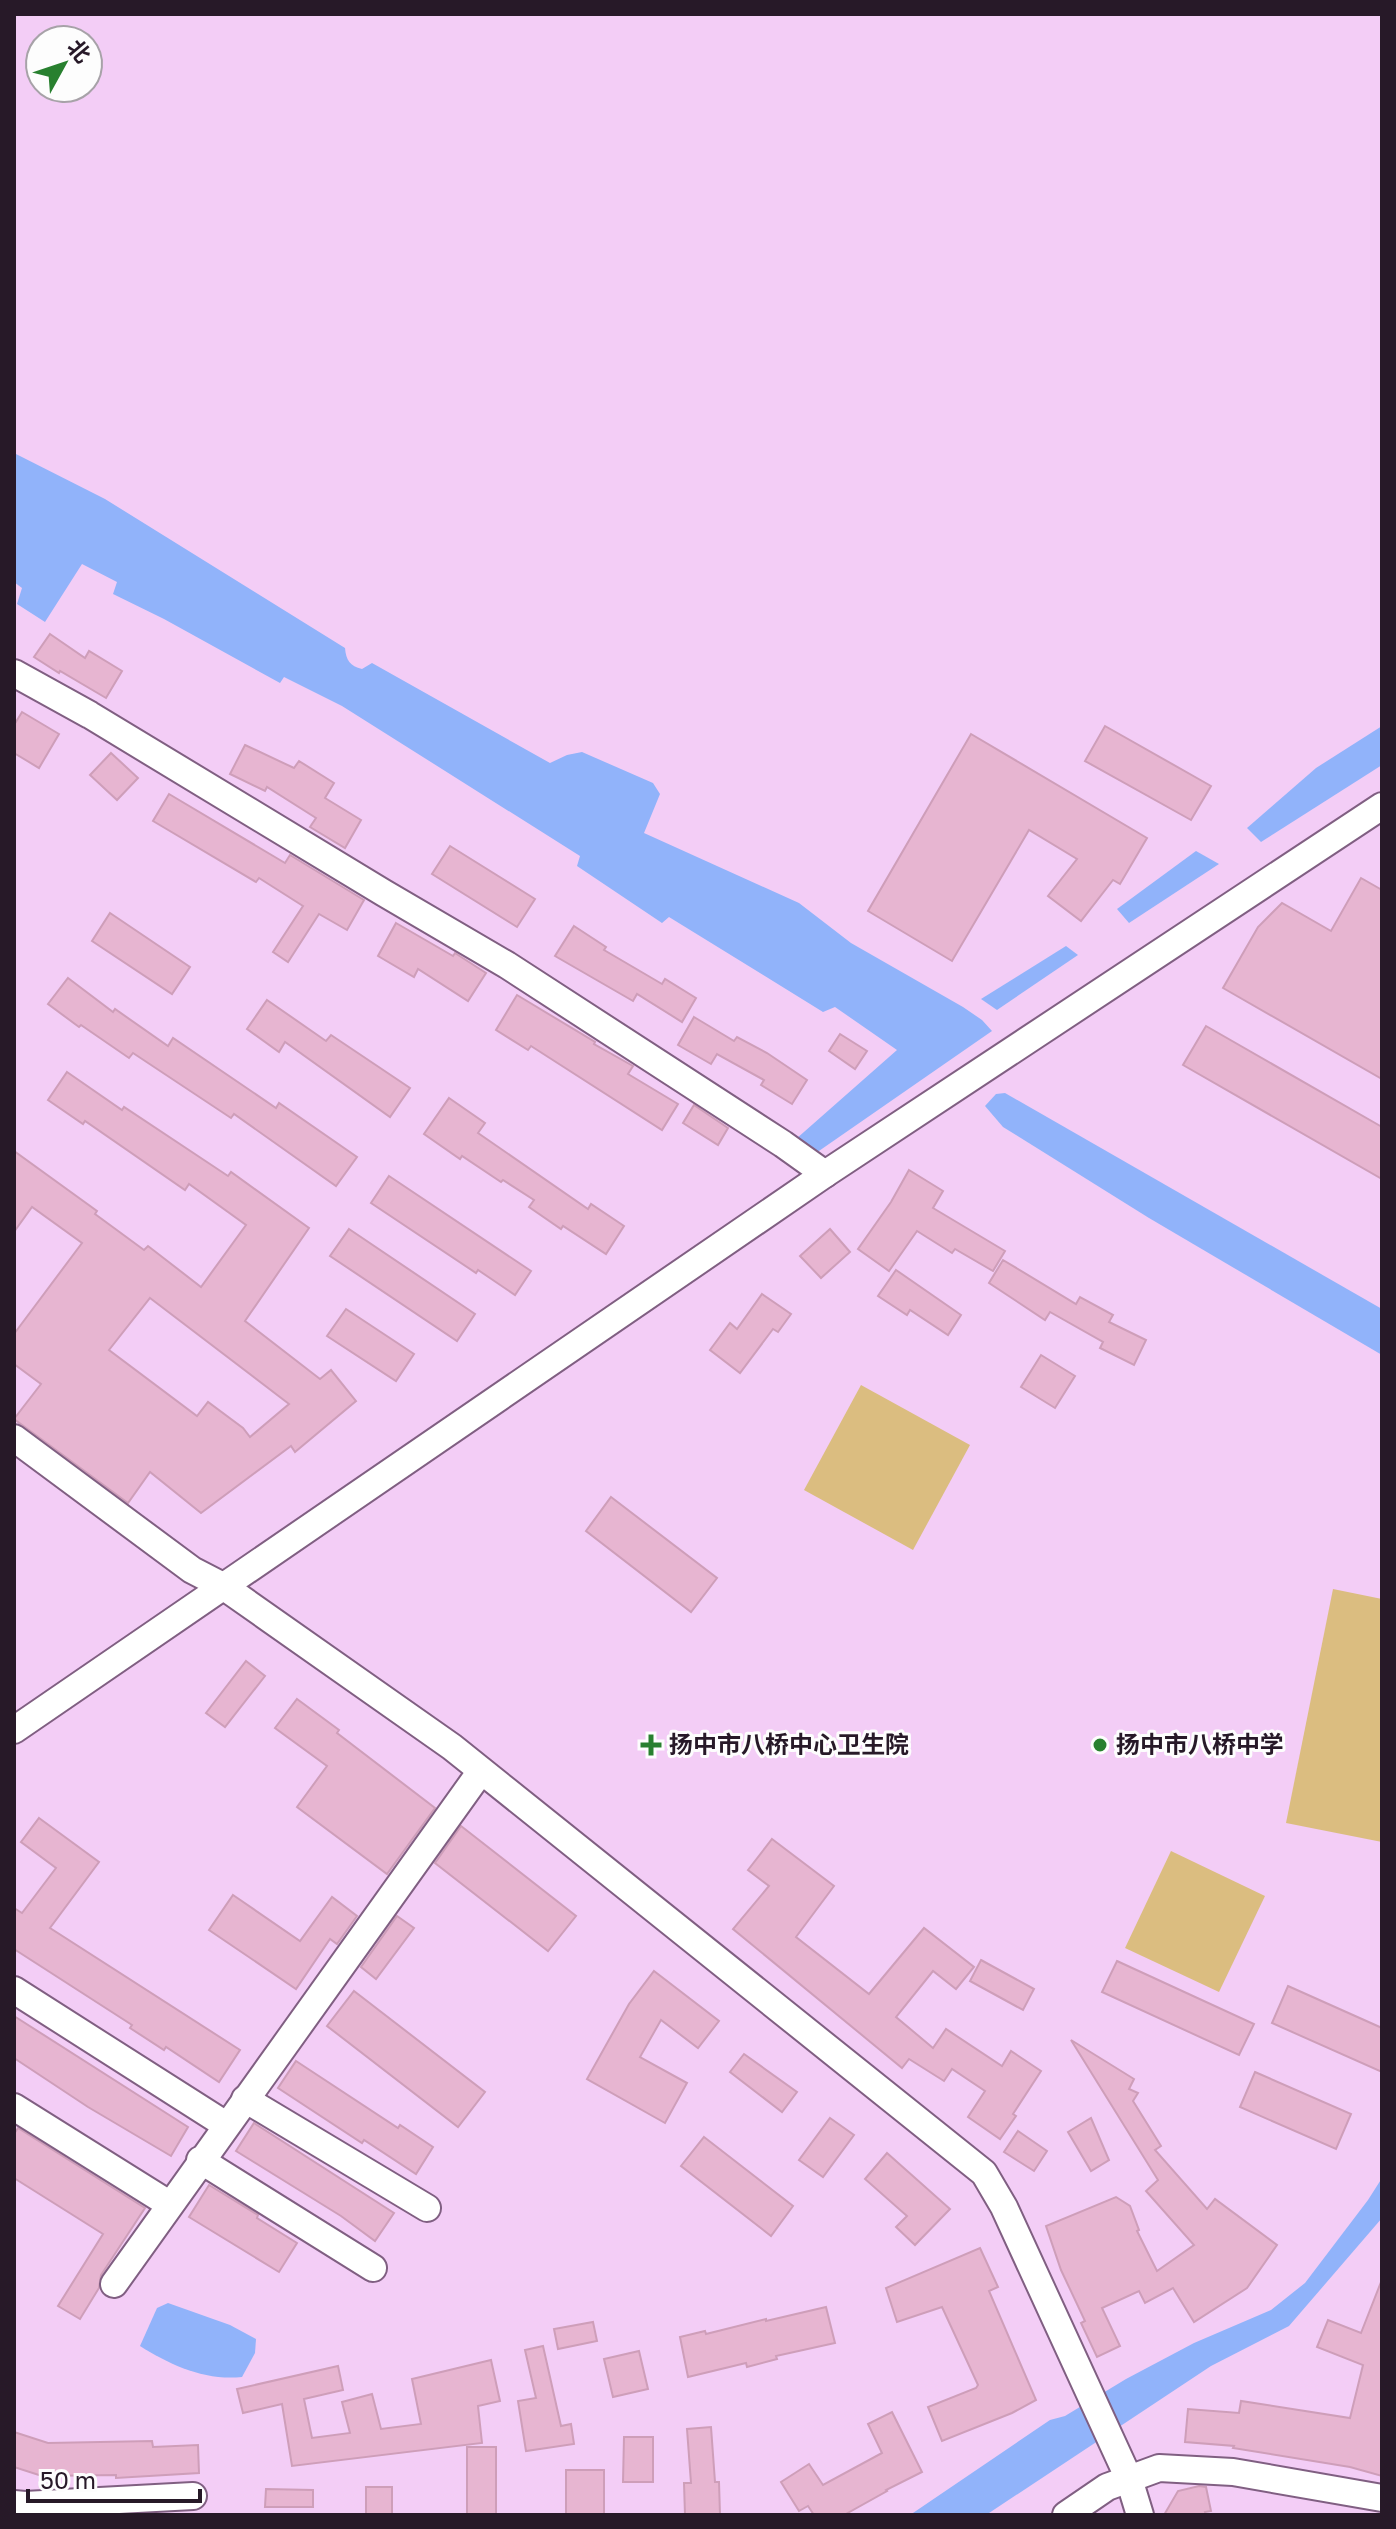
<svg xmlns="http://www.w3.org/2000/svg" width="1396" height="2529" font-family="'Golos Text','Noto Sans SC',sans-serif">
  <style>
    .green { fill: #dbbd80 }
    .water { fill: #91b3fa }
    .building { fill: #e7b5d1; stroke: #ce9eb9; stroke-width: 2; fill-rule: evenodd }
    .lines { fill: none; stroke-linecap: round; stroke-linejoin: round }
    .minor-casing { stroke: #805f82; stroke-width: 30 }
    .minor { stroke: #fff; stroke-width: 26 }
    .poi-dot { fill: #28802f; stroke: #fdfdfd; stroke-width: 3 }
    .labels { text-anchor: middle; stroke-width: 6; stroke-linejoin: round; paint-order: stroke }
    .poi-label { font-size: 24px; font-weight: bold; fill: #271928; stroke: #fdfdfd; text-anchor: start }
  </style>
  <rect width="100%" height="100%" fill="#f3cdf6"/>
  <g class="green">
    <path d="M861 1385 970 1445 913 1550 804 1490Z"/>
    <path d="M1333 1589 1382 1599V1842L1286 1823Z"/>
    <path d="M1171 1851 1265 1896 1219 1992 1125 1948Z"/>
  </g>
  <g class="water">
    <path d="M14 453 105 499 345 648C346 660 350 666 362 669L372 663 550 763 567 755 582 752 653 783 660 794 644 833 799 903 851 943 963 1007 982 1020 992 1031 816 1153 796 1139 897 1050 835 1007 823 1012 669 917 662 923 577 866 580 856 342 706 284 677 280 683 164 619 113 594 117 582 82 564 45 622 17 604 22 588 14 582Z"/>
    <path d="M1382 726V765L1261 842 1247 828 1316 768Z"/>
    <path d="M1196 851 1219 864 1129 923 1117 909Z"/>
    <path d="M1066 946 1078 955 997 1010 981 999Z"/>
    <path d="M1005 1093 1382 1309V1355L1149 1218 1003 1127 985 1106 996 1094Z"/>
    <path d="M1382 2178V2218L1289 2326 1211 2366 986 2515H910L1050 2420 1065 2416 1126 2379 1194 2343 1271 2310 1305 2283 1368 2200Z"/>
    <path d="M168 2303 230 2325 256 2339 255 2353 242 2377C205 2381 170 2365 140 2346L157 2308Z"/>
  </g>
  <g class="building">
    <path d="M50 634 85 658 89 651 122 671 106 698 60 671 59 673 34 657Z"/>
    <path d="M22 712 59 734 39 768 14 753V725Z"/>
    <path d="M1105 726 1211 786 1191 820 1085 761Z"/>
    <path d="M971 734 1147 838 1120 884 1113 880 1081 921 1048 896 1077 859 1029 830 952 961 868 911Z"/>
    <path d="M245 745 294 768 299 761 334 783 325 798 361 820 345 848 310 827 316 818 267 787 265 791 230 774Z"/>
    <path d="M111 753 138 778 117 800 90 775Z"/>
    <path d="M169 794 285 863 290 855 364 900 347 930 319 914 288 962 273 952 303 906 259 878 256 882 153 821Z"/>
    <path d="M450 846 535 899 517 927 432 874Z"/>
    <path d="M1361 878 1382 890V1079L1223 988 1258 927 1282 903 1331 931Z"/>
    <path d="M110 913 190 967 172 994 92 941Z"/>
    <path d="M396 923 453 956 455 953 486 973 468 1001 418 969 414 977 378 956Z"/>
    <path d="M574 926 606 947 604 950 662 984 665 979 696 998 682 1022 637 994 633 1001 555 956Z"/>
    <path d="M68 978 113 1012 115 1009 168 1046 173 1038 276 1108 279 1103 357 1157 336 1186 234 1114 231 1118 133 1053 129 1058 81 1025 79 1027 48 1004Z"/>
    <path d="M517 995 595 1042 594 1044 633 1066 628 1074 678 1104 662 1130 531 1046 528 1050 496 1030Z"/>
    <path d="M267 1000 326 1041 331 1035 410 1088 390 1117 285 1042 279 1052 247 1029Z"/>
    <path d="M694 1017 734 1041 737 1037 767 1053 807 1080 792 1104 761 1085 764 1080 717 1054 711 1064 678 1045Z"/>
    <path d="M1206 1026 1382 1127V1179L1183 1065Z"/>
    <path d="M840 1034 867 1051 855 1069 829 1051Z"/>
    <path d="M67 1072 122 1110 124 1107 228 1176 231 1172 309 1228 245 1321 320 1379 331 1370 356 1401 295 1452 291 1446 201 1513 150 1472 128 1503 14 1419 41 1384 14 1364V1334L82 1243 32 1207 14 1232V1151L97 1211 95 1214 144 1250 148 1246 201 1287 246 1225 189 1184 185 1190 85 1121 83 1124 48 1100ZM150 1298 289 1404 250 1437 243 1428 208 1402 197 1416 109 1350Z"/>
    <path d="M449 1098 485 1123 478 1133 588 1209 591 1204 624 1226 606 1254 563 1226 561 1229 529 1207 534 1200 503 1180 501 1182 462 1156 460 1159 424 1134Z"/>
    <path d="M694 1105 728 1128 718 1145 683 1123Z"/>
    <path d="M909 1170 943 1191 933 1208 1005 1251 993 1271 955 1249 952 1253 917 1231 889 1271 858 1249 891 1202Z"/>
    <path d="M389 1176 531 1271 515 1295 478 1270 476 1273 371 1203Z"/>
    <path d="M349 1229 475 1314 457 1341 330 1256Z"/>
    <path d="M830 1229 850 1252 821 1278 800 1256Z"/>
    <path d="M1003 1260 1076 1304 1080 1297 1113 1315 1109 1322 1146 1340 1134 1365 1100 1348 1103 1342 1050 1312 1045 1320 989 1283Z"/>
    <path d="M896 1270 961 1315 948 1335 910 1310 907 1315 878 1296Z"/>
    <path d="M762 1294 791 1314 778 1332 773 1329 740 1373 710 1350 730 1323 737 1329Z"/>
    <path d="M346 1309 414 1354 396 1381 327 1336Z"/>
    <path d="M1041 1355 1075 1376 1055 1408 1021 1387Z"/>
    <path d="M611 1497 717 1578 691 1612 586 1531Z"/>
    <path d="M246 1661 265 1676 225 1727 206 1713Z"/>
    <path d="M297 1699 339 1730 337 1733 435 1808 387 1874 297 1807 327 1766 275 1728Z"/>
    <path d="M39 1818 99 1862 50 1928 240 2050 219 2082 166 2047 164 2050 130 2028 132 2025 14 1949V1908L22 1913 56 1868 21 1842Z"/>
    <path d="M461 1826 576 1916 548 1951 435 1863Z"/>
    <path d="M772 1839 834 1886 796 1937 869 1994 924 1928 974 1967 956 1989 933 1971 896 2017 933 2048 946 2029 1002 2066 1011 2051 1041 2071 1013 2114 1016 2116 1000 2139 968 2117 985 2091 952 2069 944 2081 909 2059 902 2068 733 1929 769 1886 748 1870Z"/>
    <path d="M233 1895 300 1941 332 1897 357 1916 337 1944 330 1939 296 1989 209 1930Z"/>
    <path d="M397 1916 414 1928 376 1979 361 1967Z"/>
    <path d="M981 1960 1034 1989 1023 2010 970 1981Z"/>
    <path d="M1117 1961 1254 2024 1239 2055 1102 1992Z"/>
    <path d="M654 1971 719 2021 698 2048 661 2020 640 2057 687 2083 665 2123 587 2079 629 2004Z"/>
    <path d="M1288 1986 1382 2028V2072L1272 2023Z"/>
    <path d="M354 1991 485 2092 458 2127 327 2026Z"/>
    <path d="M14 2016 188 2127 171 2156 88 2107 14 2058Z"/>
    <path d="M1071 2040 1134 2079 1129 2089 1138 2093 1133 2101 1161 2146 1155 2150 1207 2209 1215 2199 1277 2245 1247 2288 1194 2322 1173 2288 1145 2303 1139 2291 1102 2308 1120 2346 1097 2357 1081 2323 1085 2321 1061 2270 1046 2226 1116 2197 1130 2206 1139 2230 1137 2231 1157 2271 1194 2245 1146 2191 1158 2180Z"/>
    <path d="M744 2054 797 2092 782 2112 730 2072Z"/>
    <path d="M296 2061 398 2128 400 2125 433 2147 416 2174 364 2140 362 2143 278 2088Z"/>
    <path d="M1255 2072 1351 2114 1336 2149 1240 2107Z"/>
    <path d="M830 2118 854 2135 823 2177 799 2160Z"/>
    <path d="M1091 2118 1109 2160 1091 2171 1068 2132Z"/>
    <path d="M254 2123 394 2213 375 2241 341 2216 236 2151Z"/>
    <path d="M18 2128 145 2208 101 2275 99 2288 80 2319 58 2306 103 2234 14 2178V2134Z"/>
    <path d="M1018 2131 1047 2151 1034 2171 1004 2152Z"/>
    <path d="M704 2137 793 2206 771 2236 681 2166Z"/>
    <path d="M887 2153 950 2209 915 2245 896 2227 907 2216 865 2179Z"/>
    <path d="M209 2185 258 2215 257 2218 297 2243 279 2272 189 2217Z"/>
    <path d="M980 2248 998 2287 989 2291 1036 2400 1012 2413 942 2441 928 2407 976 2388 978 2385 942 2307 897 2322 886 2288Z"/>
    <path d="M1381 2282 1382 2476 1350 2467 1233 2448 1234 2446 1185 2442 1188 2409 1239 2413 1241 2401 1350 2418 1363 2365 1317 2347 1328 2320 1361 2333Z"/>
    <path d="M826 2307 835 2343 776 2356 777 2359 747 2367 746 2363 688 2377 680 2337 705 2331 706 2334 766 2319V2321Z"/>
    <path d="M593 2322 597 2341 558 2349 554 2329Z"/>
    <path d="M543 2346 561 2426 571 2424 574 2444 526 2451 518 2401 536 2398 525 2350Z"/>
    <path d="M639 2351 648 2389 613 2397 604 2359Z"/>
    <path d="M491 2360 500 2401 478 2406 482 2443 292 2466 282 2404 243 2413 237 2389 338 2366 343 2390 304 2399 312 2438 350 2433 342 2402 372 2394 381 2429 421 2424 412 2379Z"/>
    <path d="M892 2412 922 2472 886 2490 887 2491 844 2515H814L808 2506 799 2511 781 2482 809 2464 823 2485 882 2453 868 2424Z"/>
    <path d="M711 2427 715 2482H719L720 2515H685L684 2483H691L687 2429Z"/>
    <path d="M14 2432 48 2443 152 2441 153 2447 198 2445 199 2473 116 2478V2475L42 2476 14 2467Z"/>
    <path d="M624 2437H653V2482H623Z"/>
    <rect x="467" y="2447" width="29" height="68"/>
    <rect x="566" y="2470" width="38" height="44"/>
    <path d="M1199 2486 1206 2487 1211 2511 1205 2512 1206 2515H1164L1178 2491Z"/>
    <rect x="366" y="2487" width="26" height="28"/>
    <path d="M266 2489 313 2490V2507H265Z"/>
  </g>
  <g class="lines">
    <g class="minor-casing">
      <g id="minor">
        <path d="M14 673 90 715 384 893 507 965 783 1144 825 1174"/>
        <path d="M14 1438 192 1570 223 1586 452 1747 984 2173 1004 2207 1129 2479 1140 2515"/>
        <path d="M14 1730 825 1174 1382 806"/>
        <path d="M14 1990 226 2125"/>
        <path d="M245 2099 427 2208"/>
        <path d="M14 2107 169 2204"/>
        <path d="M200 2160 373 2268"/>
        <path d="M114 2284 481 1771"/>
        <path d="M14 2504 25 2505 193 2496"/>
        <path d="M1066 2515 1107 2487 1159 2468 1233 2472 1382 2498"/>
      </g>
    </g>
    <use href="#minor" class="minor"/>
  </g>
  <g class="poi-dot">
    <path d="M647 1733h8v8h8v8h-8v8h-8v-8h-8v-8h8z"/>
    <circle cx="1100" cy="1745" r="8"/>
  </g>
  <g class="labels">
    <g class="poi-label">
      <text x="669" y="1753">扬中市八桥中心卫生院</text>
      <text x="1116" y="1753">扬中市八桥中学</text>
    </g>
  </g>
  <rect width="1396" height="2529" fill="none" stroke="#271928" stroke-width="32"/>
  <g transform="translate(64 64) rotate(50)"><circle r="38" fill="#fdfdfd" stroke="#a7a2a8" stroke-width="2"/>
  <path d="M0-6L14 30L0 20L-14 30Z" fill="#28802f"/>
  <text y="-12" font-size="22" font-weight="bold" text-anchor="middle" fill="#271928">北</text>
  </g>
  <path d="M28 2489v12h172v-12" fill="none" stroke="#271928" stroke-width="4"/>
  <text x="40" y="2489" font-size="24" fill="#271928" stroke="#fdfdfd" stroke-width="6" paint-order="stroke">50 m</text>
</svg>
